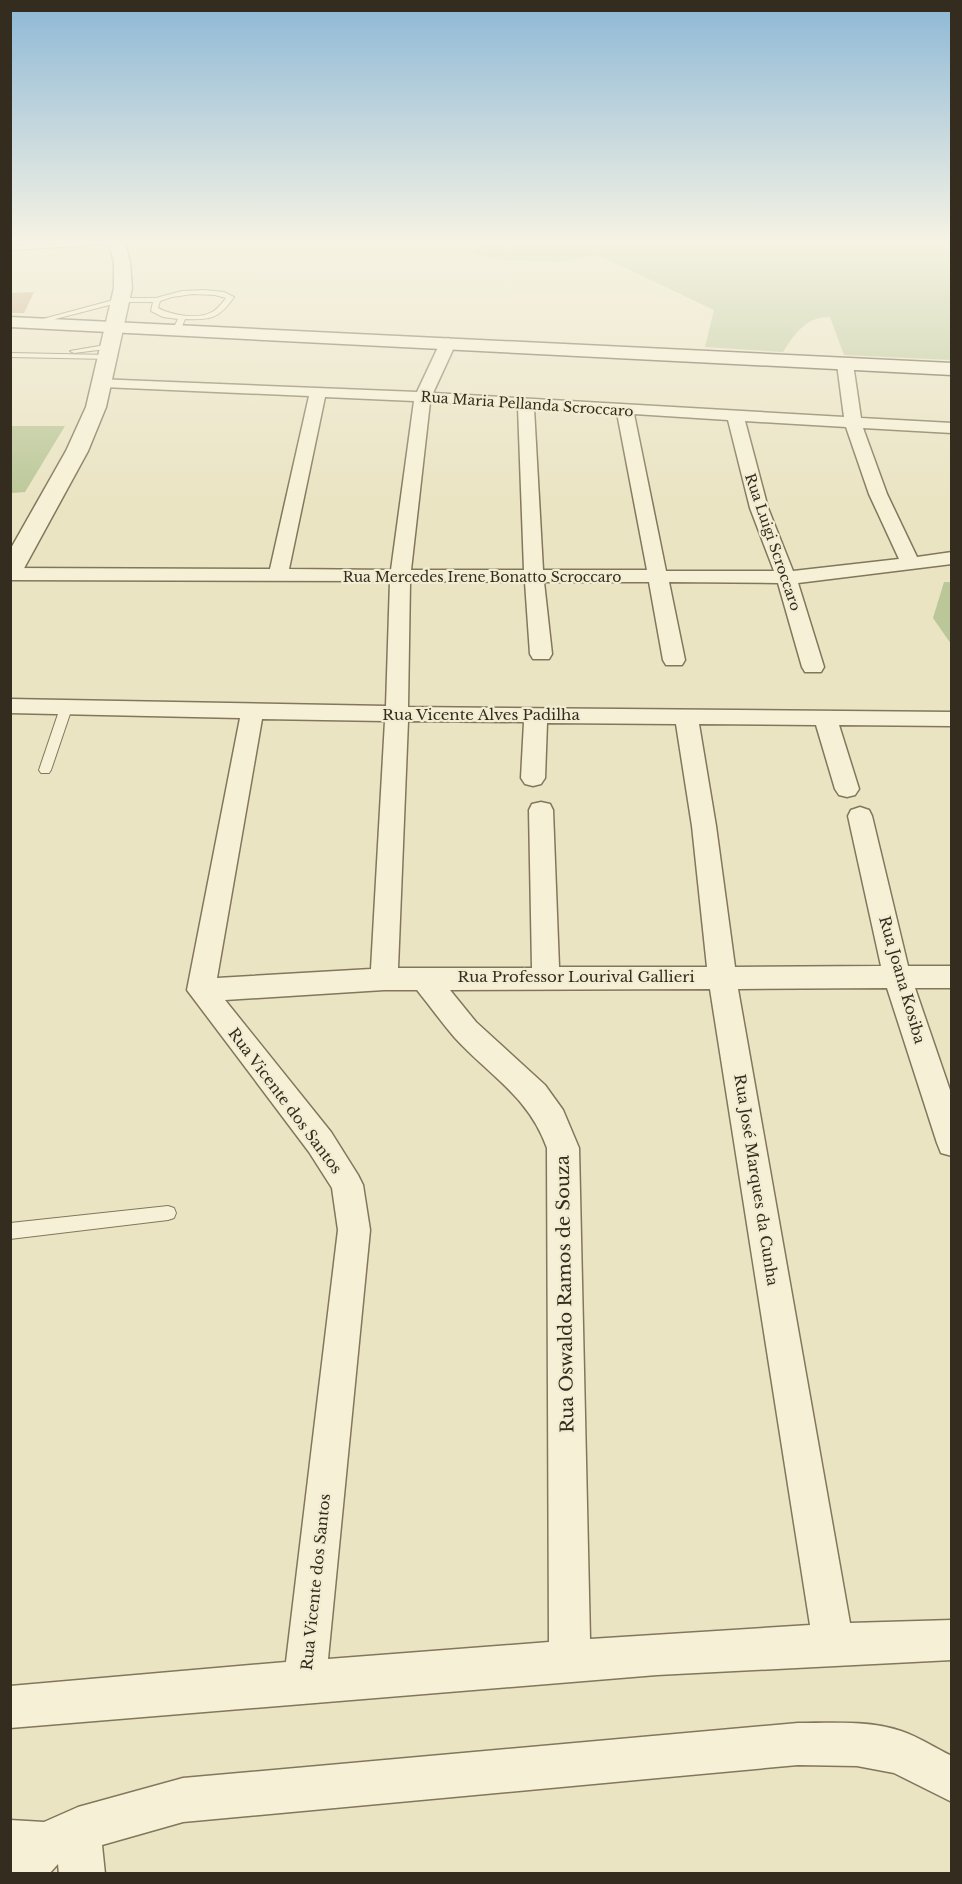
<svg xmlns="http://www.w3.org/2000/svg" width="962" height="1884" font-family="'Libre Baskerville',serif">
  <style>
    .green { fill: #bbc798 }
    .building { fill: #c5a57c }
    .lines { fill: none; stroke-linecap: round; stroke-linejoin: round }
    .service-casing { stroke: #83765c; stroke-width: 2 }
    .minor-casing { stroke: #83765c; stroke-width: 3 }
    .tertiary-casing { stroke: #83765c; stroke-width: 3 }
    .secondary-casing { stroke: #65573f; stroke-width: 3 }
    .service { fill: #f6f1d6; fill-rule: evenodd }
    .minor { fill: #f6f1d6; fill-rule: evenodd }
    .tertiary { fill: #f6f1d6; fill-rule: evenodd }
    .secondary { fill: #f6f1d6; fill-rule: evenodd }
    .labels { text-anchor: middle; stroke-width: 4.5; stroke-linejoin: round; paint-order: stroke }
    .far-street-label { font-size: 14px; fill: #342c1e; stroke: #f2edd2 }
    .street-label { font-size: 15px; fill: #342c1e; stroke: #f2edd2 }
    .near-street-label { font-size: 18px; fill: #342c1e; stroke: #f2edd2 }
  </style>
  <rect width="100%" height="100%" fill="#eae4c3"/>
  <g class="green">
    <path d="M486 239H951V360L844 355 830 317C806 317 795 333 783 352L705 347 714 310 598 255 558 262 495 259 471 252Z"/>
    <path d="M11 426H65L25 492 11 493Z"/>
    <path d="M944 582H951V644L933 618Z"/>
  </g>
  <path class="building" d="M34 292 24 313H10V293Z"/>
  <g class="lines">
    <g class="service-casing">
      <g id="service">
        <path d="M119 241 117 244 10 250V246Z"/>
        <path d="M204 290 224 292 234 297C219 319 210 320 185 319L181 329 177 331 173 329 178 319 163 317 151 311 153 302H121L32 325 28 323 121 298H156L182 291ZM193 294 215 295 226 298C222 303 218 309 212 312 198 320 171 315 158 308L160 301 172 297Z"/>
        <path d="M111 344 115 346 114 348 74 353 70 351Z"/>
        <path d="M10 353 109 355 113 357 109 359 10 357Z"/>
        <path d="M66 704 72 708 51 770 49 773H41L39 770 60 708Z"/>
        <path d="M168 1206 174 1208 176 1213 174 1218 168 1220 10 1239V1223Z"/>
      </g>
    </g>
    <g class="minor-casing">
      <g id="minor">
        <path d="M448 338 456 343 433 393 844 417 837 364 845 359 853 364 861 418 952 423V433L863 428 887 494 917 557 952 552V564L798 583 824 667 821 672H805L802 667 778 583 669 582 685 660 682 665H666L663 660 649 582H544L552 654 549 659H533L530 654 525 582 410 581 408 707 952 712V726L839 725 859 789 855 795 847 797 839 795 835 789 816 725 699 724 716 826 735 967 881 966 848 816 851 810 860 807 869 810 872 816 908 966H952V988H915L952 1096V1156L941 1153 937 1143 887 988 738 989 850 1623 952 1620V1660L657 1675 10 1728V1686L286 1662 338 1230 332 1188 309 1152 187 990 240 718 10 713V699L386 706 390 581 10 580V568L270 569 309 396 103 387 95 382 97 379 417 392 440 343ZM325 397 414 401 391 570 289 569ZM430 402 518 407 524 570H411ZM534 408 617 413 647 570H543ZM634 414 728 420 750 508 774 571H666ZM745 421 846 427 869 494 899 559 793 571 768 508ZM262 719 385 721 371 969 217 978ZM408 721 524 722 521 778 525 784 533 786 541 784 545 778 547 723 676 724 692 826 707 967H559L553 810 550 804 541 802 532 804 529 810 532 968H398ZM710 989 810 1625 590 1639 579 1148 563 1110 545 1085 476 1022 450 990ZM384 990H417C430 1006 442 1023 455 1038 490 1076 529 1097 547 1148L549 1642 328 1659 370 1230 363 1185 358 1175 331 1132 225 1000Z"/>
        <path d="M798 1723C831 1723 869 1720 901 1731 919 1737 935 1748 952 1756V1802L894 1773 857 1766 798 1765 183 1822 102 1845 105 1874H59L58 1864 49 1874H10V1820L44 1822 78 1807 183 1778Z"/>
      </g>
    </g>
    <g class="tertiary-casing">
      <path id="tertiary" d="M108 239H124L130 263 132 288 106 407 88 451 22 572 18 577 10 579V550L66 451 86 407 114 288V263Z"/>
    </g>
    <g class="secondary-casing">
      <path id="secondary" d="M10 317 952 363V375L10 327Z"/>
    </g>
    <use href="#service" class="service"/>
    <use href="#minor" class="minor"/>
    <use href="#tertiary" class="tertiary"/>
    <use href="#secondary" class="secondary"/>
  </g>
  <linearGradient id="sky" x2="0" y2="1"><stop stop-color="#8db8d6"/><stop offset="0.48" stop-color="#f6f3e4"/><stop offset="1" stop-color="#f6f3e4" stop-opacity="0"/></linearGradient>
  <rect width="962" height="503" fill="url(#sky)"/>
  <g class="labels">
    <g class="far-street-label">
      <text transform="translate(527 404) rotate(4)" y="5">Rua Maria Pellanda Scroccaro</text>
      <text transform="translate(773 542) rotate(71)" y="5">Rua Luigi Scroccaro</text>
      <text x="482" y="582">Rua Mercedes Irene Bonatto Scroccaro</text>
    </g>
    <g class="street-label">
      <text x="481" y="720">Rua Vicente Alves Padilha</text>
      <text x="576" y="982">Rua Professor Lourival Gallieri</text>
      <text transform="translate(902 980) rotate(74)" y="5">Rua Joana Kosiba</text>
      <text transform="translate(285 1101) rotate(53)" y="5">Rua Vicente dos Santos</text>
      <text transform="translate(756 1180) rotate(81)" y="5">Rua José Marques da Cunha</text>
      <text transform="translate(316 1582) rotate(-84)" y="5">Rua Vicente dos Santos</text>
    </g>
    <g class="near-street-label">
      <text transform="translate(565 1294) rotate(-91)" y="6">Rua Oswaldo Ramos de Souza</text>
    </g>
  </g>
  <rect width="962" height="1884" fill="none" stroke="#342c1e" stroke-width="24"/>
</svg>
